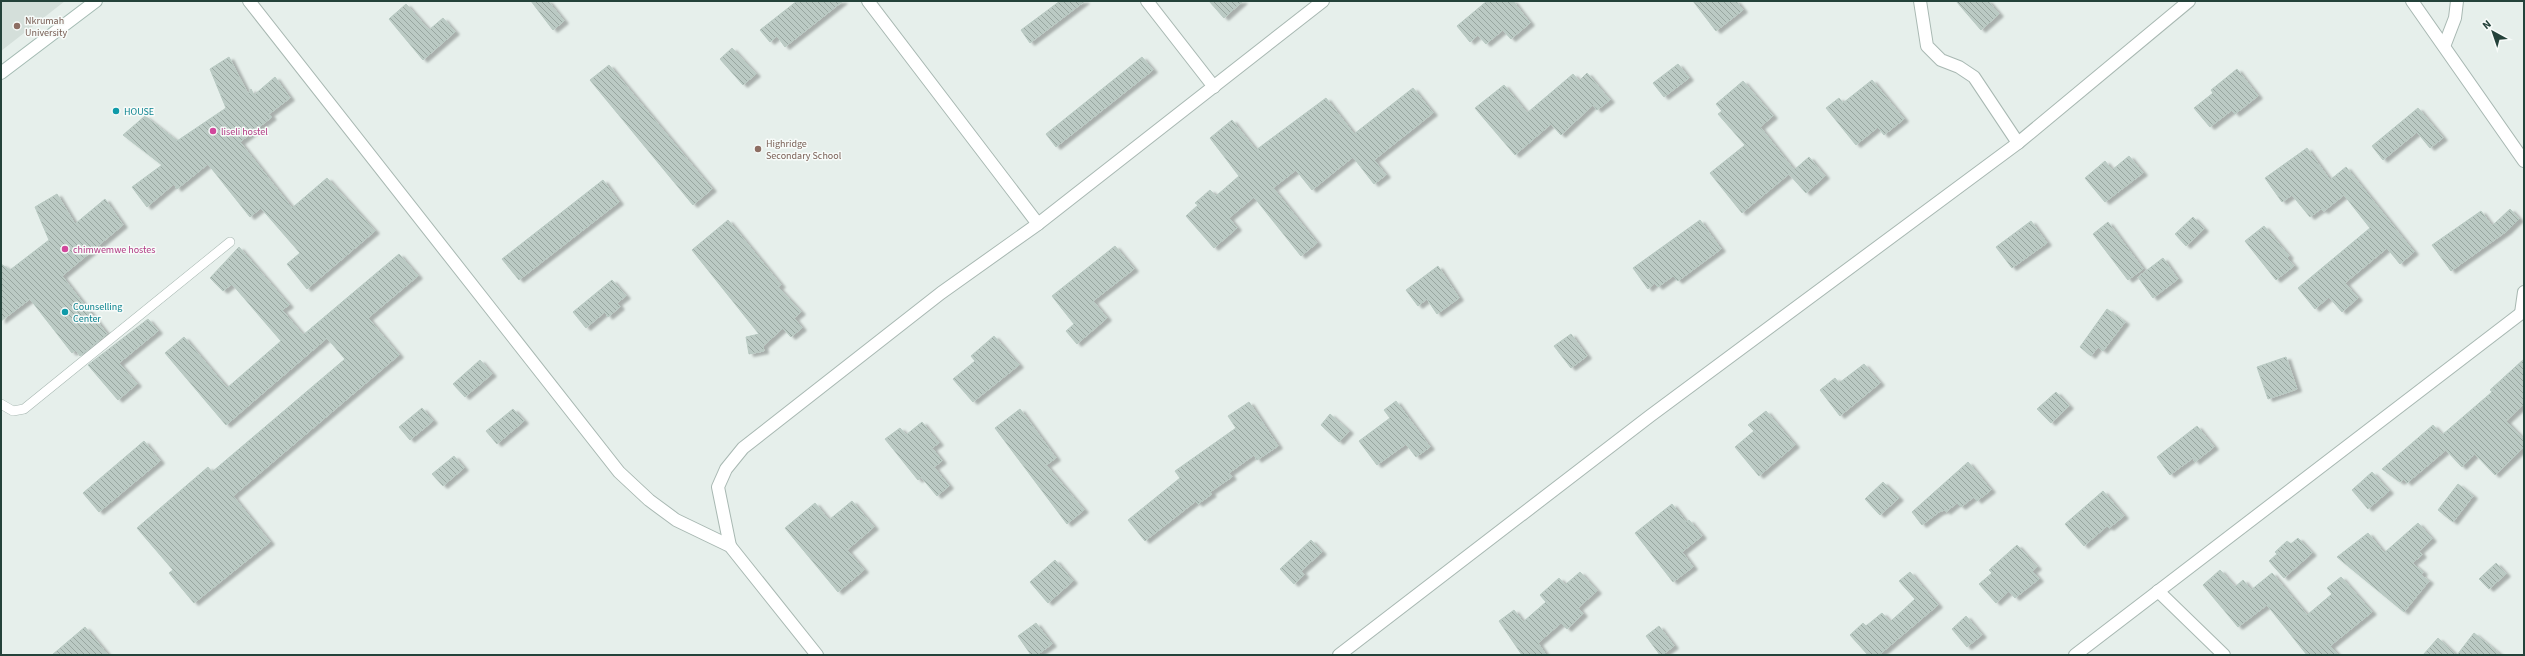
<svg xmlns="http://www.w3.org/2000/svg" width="2525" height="656" font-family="'Source Sans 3',sans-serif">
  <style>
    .built { fill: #d4dfda }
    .building { fill: url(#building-back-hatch); stroke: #b8c9c2; filter: url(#shadow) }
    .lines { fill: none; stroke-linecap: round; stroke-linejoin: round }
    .lane-casing { stroke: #a8b8b2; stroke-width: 10 }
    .street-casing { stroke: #a8b8b2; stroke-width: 14 }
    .secondary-casing { stroke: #a4bbb3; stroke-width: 14 }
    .lane { stroke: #fff; stroke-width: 9 }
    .street { stroke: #fff; stroke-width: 12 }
    .secondary { stroke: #fff; stroke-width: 12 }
    .education-dot { fill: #8d6e63; stroke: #f7fbf9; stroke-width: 1.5 }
    .culture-dot { fill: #0f9aa8; stroke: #f7fbf9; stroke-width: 1.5 }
    .hotel-dot { fill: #d1479c; stroke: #f7fbf9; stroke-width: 1.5 }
    .labels { text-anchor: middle; stroke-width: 3; stroke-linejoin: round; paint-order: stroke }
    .education-label { font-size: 10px; fill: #785e54; stroke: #f7fbf9; text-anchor: start }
    .culture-label { font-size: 10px; fill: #0d838f; stroke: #f7fbf9; text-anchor: start }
    .hotel-label { font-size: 10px; fill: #b23c85; stroke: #f7fbf9; text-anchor: start }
  </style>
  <defs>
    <pattern id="building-back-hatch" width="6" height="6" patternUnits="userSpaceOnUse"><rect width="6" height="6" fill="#bbcac4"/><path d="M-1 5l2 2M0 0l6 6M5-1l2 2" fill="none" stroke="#98a6a0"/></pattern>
    <filter id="shadow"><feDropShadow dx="4.5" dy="2.5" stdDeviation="1" flood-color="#0004"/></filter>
  </defs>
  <rect width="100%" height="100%" fill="#e6efeb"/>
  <path class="built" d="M1 1H65L1 51Z"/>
  <g class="building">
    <path d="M531 1H548L564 21 553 30Z"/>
    <path d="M797 1H843L785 47 777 36 770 42 760 30Z"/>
    <path d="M1060 1H1085L1030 43 1021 30Z"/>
    <path d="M1209 1H1243L1224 18Z"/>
    <path d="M1487 1H1513L1530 23 1511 39 1503 30 1486 44 1478 35 1470 42 1457 26Z"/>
    <path d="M1693 1H1736L1743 10 1716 31Z"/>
    <path d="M1956 1H1988L1999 14 1981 30Z"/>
    <path d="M406 4 429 30 443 18 455 32 423 60 389 19Z"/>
    <path d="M732 48 756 74 743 85 720 59Z"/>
    <path d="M229 57 248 94 251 89 254 95 275 77 290 98 269 114 272 117 240 142 292 208 327 178 375 231 307 289 287 264 300 253 261 208 250 217 208 164 177 189 174 184 147 207 132 187 162 165 123 135 145 116 177 141 226 108 210 69Z"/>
    <path d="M1142 57 1153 70 1056 147 1046 134Z"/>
    <path d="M1678 64 1689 78 1664 97 1653 83Z"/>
    <path d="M609 65 712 189 693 205 590 80Z"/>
    <path d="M2237 69 2258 96 2235 114 2232 110 2210 127 2194 108 2213 93 2211 90Z"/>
    <path d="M1587 73 1610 100 1597 110 1593 105 1561 135 1551 124 1515 155 1475 108 1504 85 1527 113 1573 74 1579 81Z"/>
    <path d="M1872 80 1904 119 1884 135 1878 127 1856 145 1826 108 1839 98 1843 103Z"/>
    <path d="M1743 81 1773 116 1760 127 1794 170 1809 157 1825 176 1806 193 1789 174 1742 213 1710 173 1745 145 1718 114 1722 111 1716 104Z"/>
    <path d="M1413 88 1433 113 1374 160 1386 175 1374 184 1353 157 1312 190 1296 170 1273 188 1317 243 1301 256 1254 197 1229 218 1237 228 1214 248 1186 216 1198 205 1195 203 1210 190 1216 196 1239 176 1210 138 1232 120 1256 150 1326 98 1354 134Z"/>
    <path d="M2418 108 2443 138 2430 148 2417 132 2383 160 2372 146Z"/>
    <path d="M2307 148 2330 180 2346 167 2414 252 2400 264 2387 248 2345 283 2358 298 2342 312 2329 297 2315 309 2298 288 2370 228 2344 195 2324 211 2321 209 2310 217 2292 195 2282 202 2265 178Z"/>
    <path d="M2129 156 2143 173 2105 202 2085 178 2105 161 2112 170Z"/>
    <path d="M603 180 619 202 519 280 502 259Z"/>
    <path d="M57 194 75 224 105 199 123 225 62 276 107 334 80 356 76 350 72 353 30 299 1 321V264L10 270 49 240 35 207Z"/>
    <path d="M2510 209 2519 219 2507 231 2451 271 2432 245 2481 211 2492 226Z"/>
    <path d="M2193 217 2204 229 2186 246 2175 234Z"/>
    <path d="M728 220 781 285 778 287 801 312 794 318 802 328 791 337 783 328 763 346 764 351 749 354 746 337 759 334 692 250Z"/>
    <path d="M1700 220 1721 249 1678 281 1673 276 1658 287 1655 283 1648 289 1633 268Z"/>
    <path d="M2031 221 2047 243 2012 268 1996 247Z"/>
    <path d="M2108 222 2143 269 2128 280 2093 234Z"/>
    <path d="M2264 226 2289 256 2287 258 2294 266 2276 280 2245 241Z"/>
    <path d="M1115 246 1134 269 1093 301 1107 318 1077 344 1066 331 1074 324 1052 296Z"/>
    <path d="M239 247 289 305 282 310 303 335 399 254 418 276 368 318 399 355 233 496 270 542 194 603 169 573 173 570 137 528 208 467 212 472 345 359 327 338 226 425 165 353 184 337 227 388 281 341 232 284 223 291 210 278Z"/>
    <path d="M2163 258 2178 279 2153 298 2138 277Z"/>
    <path d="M1438 266 1459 298 1437 314 1427 299 1418 306 1406 290Z"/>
    <path d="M612 280 626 296 617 303 620 307 608 317 605 312 586 328 573 312Z"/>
    <path d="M2107 309 2125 322 2103 351 2098 347 2091 356 2080 347Z"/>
    <path d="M148 319 158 331 119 363 137 384 118 400 88 365Z"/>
    <path d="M1571 334 1587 356 1571 368 1554 346Z"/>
    <path d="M994 336 1019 365 973 402 953 379 975 361 971 356Z"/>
    <path d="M2286 357 2297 389 2268 399 2257 367Z"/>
    <path d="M2524 359V404L2506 421 2524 440V447L2495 475 2475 454 2462 467 2446 450 2407 483 2404 479 2400 482 2382 469 2433 425 2442 435 2492 392 2490 390Z"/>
    <path d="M480 360 492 374 465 397 453 384Z"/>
    <path d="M1864 364 1880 383 1840 416 1820 390 1835 378 1839 383Z"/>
    <path d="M2056 392 2069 406 2051 423 2037 409Z"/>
    <path d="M1396 401 1430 447 1416 457 1406 444 1377 465 1359 441 1390 418 1384 410Z"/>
    <path d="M1249 402 1278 446 1257 460 1254 455 1229 473 1232 477 1210 492 1212 494 1198 504 1196 501 1145 541 1128 520 1180 478 1175 471 1236 428 1228 416Z"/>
    <path d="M422 408 433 421 410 440 399 427Z"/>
    <path d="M513 409 524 421 497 444 486 431Z"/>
    <path d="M1020 409 1056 458 1046 465 1084 510 1067 524 995 428Z"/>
    <path d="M1766 411 1795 445 1759 476 1735 447 1754 431 1748 425Z"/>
    <path d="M1330 414 1349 431 1339 442 1321 425Z"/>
    <path d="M922 422 939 443 932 448 942 461 934 467 949 486 937 496 921 477 918 480 885 439 900 428 906 435Z"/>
    <path d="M2197 426 2214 447 2195 462 2193 458 2170 475 2157 457Z"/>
    <path d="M144 441 160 461 99 512 83 493Z"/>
    <path d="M454 456 464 468 443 486 432 474Z"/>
    <path d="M1968 462 1991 490 1977 501 1974 497 1961 507 1957 503 1946 512 1945 510 1939 512 1922 525 1912 512Z"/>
    <path d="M2372 472 2389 491 2368 509 2352 490Z"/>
    <path d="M1883 482 1899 498 1880 515 1865 499Z"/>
    <path d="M2458 484 2473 496 2453 522 2438 510Z"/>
    <path d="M2103 491 2124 516 2109 528 2107 526 2084 546 2065 524Z"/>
    <path d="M852 501 874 527 847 550 864 570 838 592 785 528 815 503 829 520Z"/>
    <path d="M1672 504 1686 522 1689 520 1702 536 1682 552 1693 567 1673 582 1635 533Z"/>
    <path d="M2418 523 2432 539 2419 551 2422 555 2412 563 2423 572 2421 575 2429 581 2404 612 2337 557 2368 533 2384 553Z"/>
    <path d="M2298 538 2312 553 2284 578 2269 561 2277 554 2275 552 2287 541 2291 544Z"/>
    <path d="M1311 540 1322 552 1301 571 1304 575 1294 584 1280 569Z"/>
    <path d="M2017 545 2037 567 2032 571 2039 579 2015 598 2009 591 1996 603 1979 584 1992 573 1989 570Z"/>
    <path d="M1055 560 1073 581 1048 603 1030 582Z"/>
    <path d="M2496 563 2506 574 2489 589 2479 579Z"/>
    <path d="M2220 570 2235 587 2243 580 2251 590 2272 573 2307 615 2332 594 2327 588 2341 577 2372 612 2330 646 2338 655H2307L2267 605 2238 627 2203 585Z"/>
    <path d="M1580 572 1597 591 1578 608 1583 614 1567 629 1561 623 1538 643 1546 655H1522L1499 621 1514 610 1523 622 1546 602 1540 595 1559 578 1565 585Z"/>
    <path d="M1910 572 1938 605 1879 655H1868L1850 635 1863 623 1866 626 1882 613 1890 622 1915 599 1899 581Z"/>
    <path d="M1966 616 1982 635 1967 647 1952 629Z"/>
    <path d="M1036 623 1052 644 1037 655H1031L1018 636Z"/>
    <path d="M1659 626 1674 646 1662 655H1660L1646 636Z"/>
    <path d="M85 627 108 655H52Z"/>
    <path d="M2474 633 2501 655H2457Z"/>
    <path d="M2438 638 2456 655H2423Z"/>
  </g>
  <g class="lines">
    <g class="lane-casing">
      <path id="lane" d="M1 404 13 411 24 409 230 242"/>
    </g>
    <g class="street-casing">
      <g id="street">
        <path d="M249 1 619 472 649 500 676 520 730 546 817 655"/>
        <path d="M868 1 1038 224"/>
        <path d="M1147 1 1214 87"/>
        <path d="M1920 1 1927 46 1941 60 1959 67 1974 77 2018 143"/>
        <path d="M2412 1 2524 161"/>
        <path d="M2445 44 2455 18 2457 1"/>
        <path d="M2521 313 2524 292"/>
        <path d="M730 546 718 487 726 469 743 448 941 293 1038 224 1323 1"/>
        <path d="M2158 591 2224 655"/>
        <path d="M1339 655 1650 416 2018 143 2189 1"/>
        <path d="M2075 655 2524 311"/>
      </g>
    </g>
    <g class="secondary-casing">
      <path id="secondary" d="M1 73 96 1"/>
    </g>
    <use href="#lane" class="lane"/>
    <use href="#street" class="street"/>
    <use href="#secondary" class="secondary"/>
  </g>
  <g class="education-dot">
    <circle cx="17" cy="26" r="4"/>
    <circle cx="758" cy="149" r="4"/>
  </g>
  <g class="culture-dot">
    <circle cx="116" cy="111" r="4"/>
    <circle cx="65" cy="312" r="4"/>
  </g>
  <g class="hotel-dot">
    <circle cx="213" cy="131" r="4"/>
    <circle cx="65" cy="249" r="4"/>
  </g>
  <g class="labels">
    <g class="education-label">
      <text x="25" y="24">Nkrumah<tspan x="25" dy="12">University</tspan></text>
      <text x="766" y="147">Highridge<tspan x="766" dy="12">Secondary School</tspan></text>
    </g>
    <g class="culture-label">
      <text x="124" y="115">HOUSE</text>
      <text x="73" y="310">Counselling<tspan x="73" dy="12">Center</tspan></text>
    </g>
    <g class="hotel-label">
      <text x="221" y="135">liseli hostel</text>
      <text x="73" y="253">chimwemwe hostes</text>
    </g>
  </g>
  <rect width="2525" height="656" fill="none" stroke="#24423a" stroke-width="4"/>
  <g transform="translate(2493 32) rotate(320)" stroke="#f7fbf9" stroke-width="3" paint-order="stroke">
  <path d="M0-3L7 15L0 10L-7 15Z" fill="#24423a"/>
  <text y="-6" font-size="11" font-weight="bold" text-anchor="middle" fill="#24423a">N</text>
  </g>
</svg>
